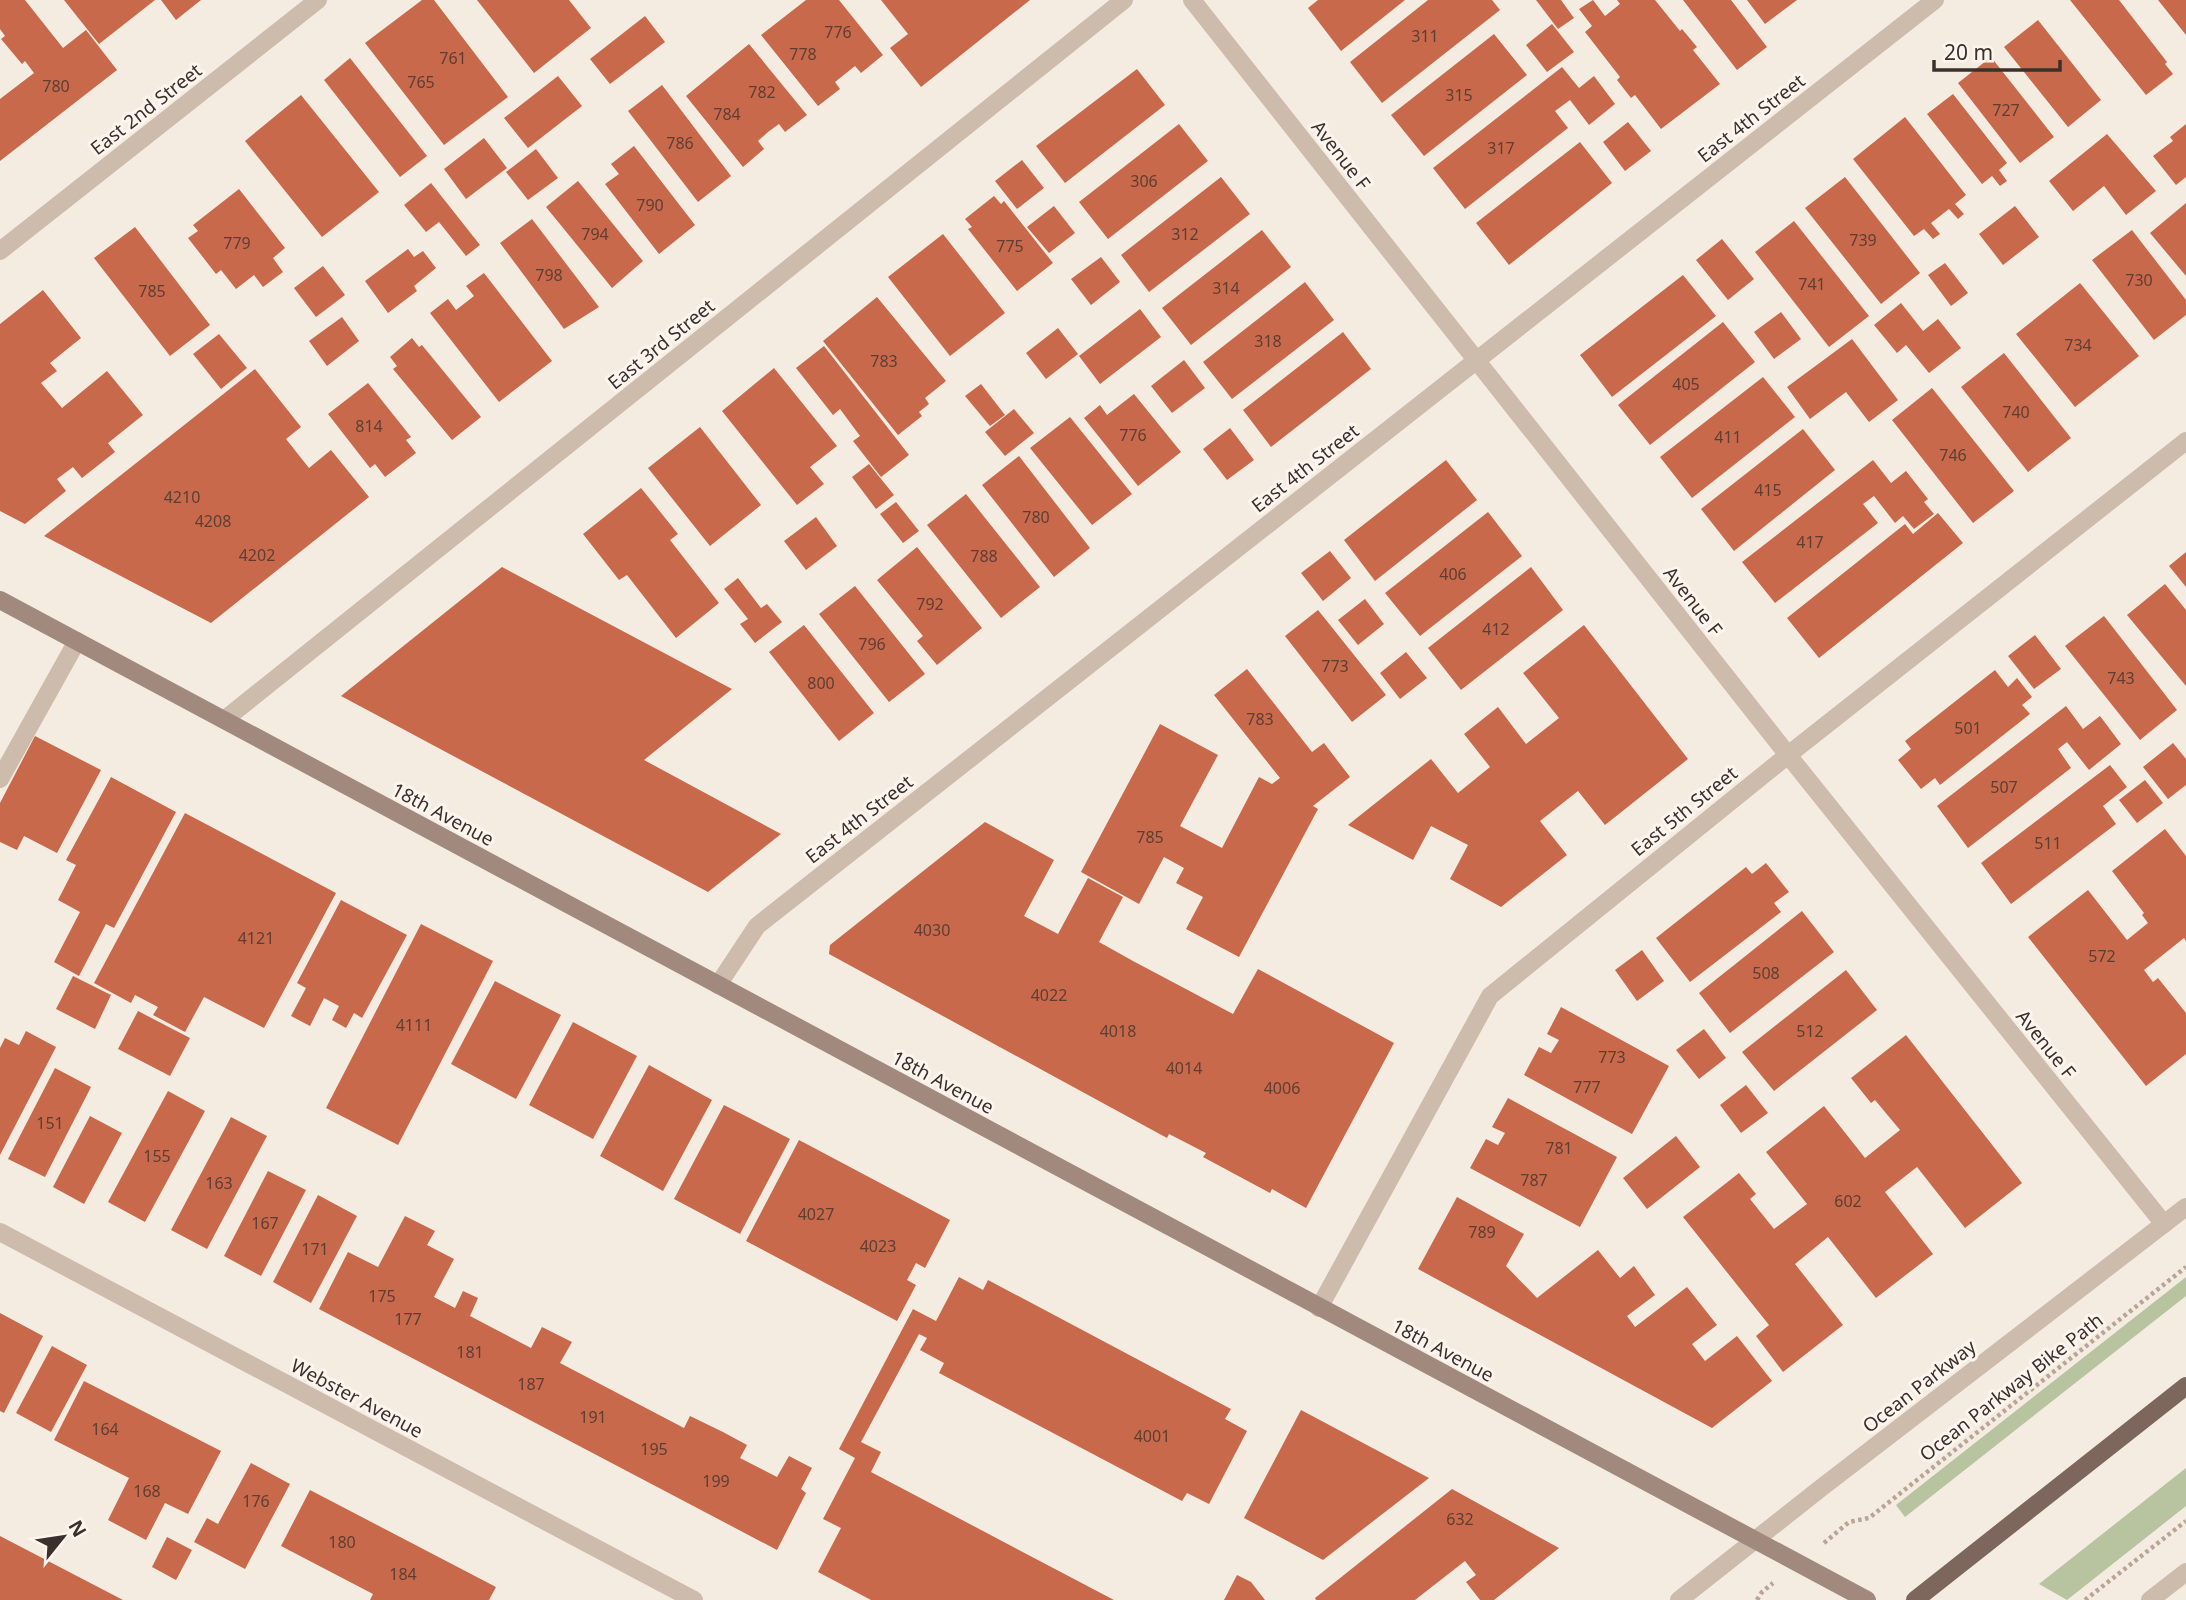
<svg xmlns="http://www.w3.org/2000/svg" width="2186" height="1600" font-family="'Noto Sans',sans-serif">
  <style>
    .green { fill: #b8c4a0 }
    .building { fill: #c8694b }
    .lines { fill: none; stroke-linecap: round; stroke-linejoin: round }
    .path { stroke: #b9a596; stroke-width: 4.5; stroke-dasharray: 3.5 3.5; stroke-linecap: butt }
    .lane { stroke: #cdbbac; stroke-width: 18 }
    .street { stroke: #cdbbac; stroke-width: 18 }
    .secondary { stroke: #a18a7d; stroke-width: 18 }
    .primary { stroke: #7d675c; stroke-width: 18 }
    .labels { text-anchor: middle; stroke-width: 6; stroke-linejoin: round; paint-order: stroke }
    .number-label { font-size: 16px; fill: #5e3e33 }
    .street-label { font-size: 19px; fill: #3b302b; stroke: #fbf5ee }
  </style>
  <rect width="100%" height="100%" fill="#f4ebe1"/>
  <g class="green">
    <path d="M2186 1277V1296L1905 1517 1896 1505Z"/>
    <path d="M2186 1468V1506L2067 1600 2039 1584Z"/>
  </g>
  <g class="building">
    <path d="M0 0H25L63 48 86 30 117 70 0 161V99L34 73 25 61 22 64 1 39 5 36 0 29Z"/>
    <path d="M64 0H155L99 44Z"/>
    <path d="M161 0H201L176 20Z"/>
    <path d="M422 0H434L508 97 444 145 365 43Z"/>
    <path d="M477 0H569L591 28 534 73Z"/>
    <path d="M806 0H839L883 55 861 73 855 66 835 82 840 89 818 106 761 35Z"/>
    <path d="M881 0H1030L921 87 890 48 908 34Z"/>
    <path d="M1318 0H1405L1341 51 1308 8Z"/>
    <path d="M1428 0H1492L1500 10 1382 103 1350 62Z"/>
    <path d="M1536 0H1561L1574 18 1558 29Z"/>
    <path d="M1593 0 1605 16 1620 4 1617 0H1655L1680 31 1682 29 1697 47 1693 50 1720 84 1661 129 1635 95 1631 98 1617 80 1620 77 1585 32 1592 26 1579 9Z"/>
    <path d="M1683 0H1731L1767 47 1737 70Z"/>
    <path d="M1747 0H1797L1765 24Z"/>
    <path d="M2070 0H2119L2167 62 2165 64 2173 74 2146 95Z"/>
    <path d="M2158 0H2186V35Z"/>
    <path d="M645 16 665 42 610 84 590 59Z"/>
    <path d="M2038 20 2101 100 2068 127 2004 47Z"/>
    <path d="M1552 24 1574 52 1547 72 1526 45Z"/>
    <path d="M1494 34 1527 75 1424 156 1391 115Z"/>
    <path d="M749 44 807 115 785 132 779 124 768 132 758 141 764 149 743 167 686 96Z"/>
    <path d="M1991 57 2054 137 2020 163 1958 83Z"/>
    <path d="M350 58 427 156 400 177 324 80Z"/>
    <path d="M1562 67 1579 88 1594 76 1615 104 1589 125 1570 100 1555 111 1568 128 1465 209 1433 168Z"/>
    <path d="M1137 69 1165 105 1065 183 1036 146Z"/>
    <path d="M558 76 582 106 528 148 504 118Z"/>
    <path d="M662 85 731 176 698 202 628 111Z"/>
    <path d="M1953 94 2007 163 1999 170 2007 181 2000 186 1992 176 1982 184 1927 114Z"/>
    <path d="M301 95 379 192 322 237 245 141Z"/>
    <path d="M1905 117 1966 195 1955 204 1964 214 1958 219 1949 209 1931 223 1940 234 1933 239 1924 229 1914 236 1853 159Z"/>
    <path d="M1628 122 1651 151 1625 171 1603 142Z"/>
    <path d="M1179 124 1208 161 1108 239 1079 202Z"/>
    <path d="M2186 124V177L2176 185 2153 156 2173 141 2170 137Z"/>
    <path d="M2107 134 2156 191 2126 215 2104 186 2073 211 2049 181Z"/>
    <path d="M484 138 507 168 466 199 444 169Z"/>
    <path d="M1580 142 1612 183 1509 265 1476 223Z"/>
    <path d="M634 146 695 225 659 254 605 184 619 174 611 164Z"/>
    <path d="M536 149 558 178 528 200 506 172Z"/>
    <path d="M1022 160 1044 188 1017 209 995 181Z"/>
    <path d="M1221 177 1250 214 1149 292 1121 255Z"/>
    <path d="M1845 177 1920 273 1881 304 1805 208Z"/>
    <path d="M578 181 643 261 612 288 546 207Z"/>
    <path d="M431 183 480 245 466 256 439 222 426 232 404 205Z"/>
    <path d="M239 189 285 248 273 258 283 272 263 287 254 275 236 289 221 270 216 274 188 238 198 231 193 225Z"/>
    <path d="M994 196 1001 204 1004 201 1053 263 1017 291 968 229 972 227 965 219Z"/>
    <path d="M2186 203V276L2150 233Z"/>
    <path d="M1054 206 1075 233 1049 253 1027 227Z"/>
    <path d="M2015 206 2039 237 2003 265 1979 234Z"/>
    <path d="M532 219 599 307 564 329 500 243Z"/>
    <path d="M1794 221 1869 316 1829 347 1755 252Z"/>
    <path d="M135 227 210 325 170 356 94 258Z"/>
    <path d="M1262 230 1291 267 1191 345 1162 308Z"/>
    <path d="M2132 230 2186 300V315L2154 340 2092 260Z"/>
    <path d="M943 234 1005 313 950 356 888 277Z"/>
    <path d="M1722 239 1754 279 1728 300 1696 260Z"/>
    <path d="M408 249 414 257 423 251 436 268 414 286 417 291 388 313 365 281Z"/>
    <path d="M1101 257 1120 282 1091 305 1071 279Z"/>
    <path d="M1945 263 1968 293 1951 306 1928 275Z"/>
    <path d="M323 266 345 295 316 317 294 288Z"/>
    <path d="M484 273 552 361 499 402 430 313 448 299 456 310 474 296 466 286Z"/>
    <path d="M1683 275 1716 316 1612 397 1580 355Z"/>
    <path d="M1305 282 1334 320 1232 399 1203 362Z"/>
    <path d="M2080 283 2139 356 2075 407 2016 334Z"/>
    <path d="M43 290 81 338 50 363 57 371 41 383 62 408 107 371 143 415 108 443 115 452 82 478 73 467 57 479 66 491 25 524 0 511V324Z"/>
    <path d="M877 297 946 381 925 398 929 404 919 412 922 416 898 435 823 341Z"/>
    <path d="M1901 303 1923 331 1938 319 1961 348 1929 373 1906 345 1897 353 1874 325Z"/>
    <path d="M1140 309 1161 337 1100 384 1079 356Z"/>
    <path d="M1781 312 1801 339 1774 359 1754 332Z"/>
    <path d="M342 317 359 341 327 366 309 341Z"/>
    <path d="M1723 322 1755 362 1650 445 1618 405Z"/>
    <path d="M1058 328 1078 354 1046 379 1026 353Z"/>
    <path d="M1343 332 1371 369 1271 447 1243 410Z"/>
    <path d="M219 334 247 368 221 389 193 354Z"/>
    <path d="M412 338 419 347 422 345 481 417 452 440 393 369 397 366 390 357Z"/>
    <path d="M1852 339 1898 400 1869 422 1846 392 1810 419 1787 387Z"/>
    <path d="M824 346 909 455 881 477 853 441 860 436 840 409 833 415 796 368Z"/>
    <path d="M2004 353 2071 438 2028 472 1961 387Z"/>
    <path d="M1184 360 1205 388 1172 413 1151 386Z"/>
    <path d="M774 368 837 446 810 467 824 484 797 505 722 411Z"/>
    <path d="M255 369 301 427 286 439 309 468 331 450 369 497 211 623 44 536Z"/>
    <path d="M1763 377 1795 417 1692 498 1660 457Z"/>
    <path d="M368 383 411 437 406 440 416 453 385 477 375 464 370 468 328 414Z"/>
    <path d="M981 384 1005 415 990 426 965 396Z"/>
    <path d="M1932 388 2014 491 1973 523 1892 420Z"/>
    <path d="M1134 394 1181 452 1138 486 1084 418 1100 405 1107 415Z"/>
    <path d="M1014 409 1034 433 1005 456 985 432Z"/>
    <path d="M1070 417 1132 494 1092 525 1030 448Z"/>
    <path d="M700 427 761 505 710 546 648 468Z"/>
    <path d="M1230 428 1254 460 1227 480 1203 449Z"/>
    <path d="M1803 429 1835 470 1734 551 1701 509Z"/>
    <path d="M1019 456 1090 548 1054 577 982 485Z"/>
    <path d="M1446 460 1477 500 1375 581 1344 540Z"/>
    <path d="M1873 460 1891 483 1906 471 1928 499 1924 502 1934 514 1914 529 1903 516 1895 523 1874 496 1863 504 1878 523 1775 603 1742 562Z"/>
    <path d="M869 464 894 495 876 509 852 477Z"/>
    <path d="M641 488 678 534 670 540 719 603 676 638 627 575 619 580 583 534Z"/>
    <path d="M966 494 1040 587 1001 618 927 525Z"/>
    <path d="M896 502 919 531 903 543 880 514Z"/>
    <path d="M1488 512 1522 556 1420 636 1385 593Z"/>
    <path d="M1938 513 1963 543 1819 658 1787 618 1905 524 1913 534Z"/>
    <path d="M816 517 837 546 806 570 784 541Z"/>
    <path d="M917 547 982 628 937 665 917 641 923 636 877 580Z"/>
    <path d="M1330 551 1351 578 1323 601 1301 573Z"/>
    <path d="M2186 552V587L2169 566Z"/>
    <path d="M502 567 732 689 644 760 781 834 708 892 341 696Z"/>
    <path d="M1531 567 1563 610 1461 690 1428 648Z"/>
    <path d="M738 578 761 608 767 604 782 622 755 643 740 624 748 619 724 589Z"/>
    <path d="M2165 584 2186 610V686L2127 615Z"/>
    <path d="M855 586 925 674 889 702 819 614Z"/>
    <path d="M1365 599 1384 624 1358 645 1338 620Z"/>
    <path d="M1318 610 1386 695 1352 722 1285 636Z"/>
    <path d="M2104 616 2177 710 2140 740 2065 646Z"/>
    <path d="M804 625 874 713 839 741 769 652Z"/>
    <path d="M1584 625 1688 759 1605 825 1578 791 1540 821 1567 855 1501 907 1450 879 1468 845 1431 826 1413 860 1348 825 1431 759 1458 793 1490 767 1464 734 1498 707 1526 744 1559 718 1523 673Z"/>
    <path d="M2035 635 2061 669 2034 689 2008 656Z"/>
    <path d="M1406 652 1427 678 1400 699 1380 673Z"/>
    <path d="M1247 669 1312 752 1324 743 1350 777 1313 806 1318 809 1239 957 1186 929 1203 897 1176 883 1184 868 1164 857 1139 904 1081 872 1160 724 1218 755 1180 826 1222 848 1259 777 1272 784 1280 778 1214 695Z"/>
    <path d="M1995 670 2008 687 2017 678 2032 697 2022 705 2030 714 1940 785 1935 778 1921 789 1898 760 1911 749 1905 741Z"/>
    <path d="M2066 706 2083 729 2100 716 2121 744 2089 770 2067 742 2058 749 2071 768 1968 848 1937 806Z"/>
    <path d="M35 736 101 770 57 853 24 836 17 850 0 842V803Z"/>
    <path d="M2173 743 2186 759V785L2168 799 2143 767Z"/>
    <path d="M2110 765 2127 787 2103 806 2116 824 2011 904 1981 863Z"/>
    <path d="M111 777 176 812 114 928 106 924 79 976 54 962 80 912 58 900 76 865 66 860Z"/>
    <path d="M2145 780 2163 803 2137 823 2119 800Z"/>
    <path d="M185 813 336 893 264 1028 204 997 185 1032 153 1015 158 1007 135 995 131 1003 94 983Z"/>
    <path d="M985 822 1054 860 1024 916 1058 934 1088 878 1123 897 1099 942 1133 961 1233 1014 1258 969 1394 1043 1306 1208 1272 1189 1270 1193 1203 1157 1206 1153 1169 1134 1167 1138 829 954 830 945Z"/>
    <path d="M2165 829 2186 856V941L2184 938 2144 970 2153 982 2158 978 2186 1013V1054L2146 1086 2028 937 2088 890 2127 940 2148 923 2142 915 2144 913 2112 871Z"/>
    <path d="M1766 863 1789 892 1774 903 1781 912 1690 982 1656 938 1746 867 1752 874Z"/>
    <path d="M341 900 407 935 362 1018 354 1013 346 1028 332 1020 339 1006 324 998 310 1026 291 1016 306 988 297 983Z"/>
    <path d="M1802 911 1834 952 1730 1033 1699 993Z"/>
    <path d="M421 924 493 961 398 1145 326 1108Z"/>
    <path d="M1642 950 1664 981 1637 1001 1615 970Z"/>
    <path d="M1846 970 1877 1010 1774 1091 1742 1052Z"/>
    <path d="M73 976 111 995 95 1029 56 1009Z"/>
    <path d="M495 981 561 1015 516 1099 451 1064Z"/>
    <path d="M1561 1007 1669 1066 1632 1134 1524 1075 1539 1047 1551 1053 1559 1040 1547 1034Z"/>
    <path d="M138 1011 190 1038 170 1076 118 1049Z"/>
    <path d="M573 1022 637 1056 593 1139 529 1105Z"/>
    <path d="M1704 1029 1726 1058 1699 1079 1676 1050Z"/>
    <path d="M26 1031 56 1047 0 1155V1048L5 1038 19 1045Z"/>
    <path d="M1906 1035 2022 1183 1965 1228 1917 1167 1885 1192 1933 1254 1876 1298 1828 1237 1795 1264 1843 1325 1783 1372 1756 1336 1769 1325 1683 1217 1739 1173 1756 1194 1750 1199 1774 1229 1807 1204 1766 1152 1824 1106 1865 1158 1900 1130 1875 1100 1871 1103 1851 1078Z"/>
    <path d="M649 1065 712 1100 663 1191 600 1156Z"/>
    <path d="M55 1068 91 1087 45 1177 8 1159Z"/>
    <path d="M1746 1085 1768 1113 1741 1133 1720 1105Z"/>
    <path d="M168 1091 205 1111 145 1222 108 1202Z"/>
    <path d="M1508 1098 1617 1157 1580 1227 1470 1168 1486 1139 1498 1145 1505 1133 1492 1127Z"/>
    <path d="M724 1105 790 1139 740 1234 674 1199Z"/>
    <path d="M90 1116 122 1133 84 1204 53 1187Z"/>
    <path d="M231 1117 267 1136 207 1249 171 1230Z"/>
    <path d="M1676 1136 1700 1167 1647 1209 1623 1178Z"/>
    <path d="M799 1140 950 1220 925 1268 916 1263 907 1280 916 1285 897 1321 746 1241Z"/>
    <path d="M268 1171 306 1190 261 1276 224 1256Z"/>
    <path d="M318 1195 357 1216 311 1303 273 1282Z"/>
    <path d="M1457 1197 1524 1234 1506 1266 1537 1298 1598 1250 1620 1278 1634 1266 1655 1295 1627 1316 1635 1327 1687 1287 1717 1325 1692 1344 1705 1361 1737 1336 1772 1381 1712 1428 1418 1269Z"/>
    <path d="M405 1216 435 1231 427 1245 454 1259 434 1297 455 1308 463 1291 478 1298 470 1316 531 1348 542 1327 572 1342 560 1363 684 1428 690 1416 723 1432 747 1445 740 1458 777 1477 789 1456 812 1468 801 1489 806 1493 777 1550 319 1309 348 1252 378 1267Z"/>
    <path d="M959 1277 983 1290 988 1280 1231 1409 1225 1419 1247 1431 1209 1504 1187 1493 1182 1501 939 1373 944 1363 920 1350 927 1338 919 1334 861 1442 881 1452 871 1472 1114 1600H871L818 1572 841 1528 823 1519 855 1458 839 1449 913 1309 936 1321Z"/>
    <path d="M0 1313 43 1336 4 1413 0 1411Z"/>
    <path d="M52 1346 87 1365 51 1432 16 1413Z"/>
    <path d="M84 1381 221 1451 188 1514 165 1503 146 1540 108 1520 129 1478 54 1440Z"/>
    <path d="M1301 1410 1429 1478 1323 1560 1244 1518Z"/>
    <path d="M251 1463 290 1484 245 1569 194 1542 207 1518 218 1524Z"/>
    <path d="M1452 1489 1559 1548 1494 1600H1480L1466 1582 1476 1575 1465 1561 1415 1600H1316L1315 1598Z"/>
    <path d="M310 1490 496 1587 489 1600H370L373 1594 281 1546Z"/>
    <path d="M0 1536 123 1600H0Z"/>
    <path d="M167 1537 192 1550 176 1580 152 1567Z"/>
    <path d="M1237 1575 1251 1582 1265 1600H1224Z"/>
  </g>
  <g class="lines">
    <g class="path">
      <path d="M1824 1543 1849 1522 1869 1518 2186 1267"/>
      <path d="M1757 1600 1762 1592 1773 1583"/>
      <path d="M2085 1600 2186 1521"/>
    </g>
    <path class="lane" d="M0 779 77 641"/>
    <g class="street">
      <path d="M1192 0 1788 755 2164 1224"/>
      <path d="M0 251 318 0"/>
      <path d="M224 720 1124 0"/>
      <path d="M718 985 757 926 1935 0"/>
      <path d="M0 1232 694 1600"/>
      <path d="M1319 1308 1490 996 1788 755 2186 441"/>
      <path d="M1679 1600 1821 1488 2186 1207"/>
      <path d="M2150 1600 2186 1572"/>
    </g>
    <path class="secondary" d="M0 600 1867 1600"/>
    <path class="primary" d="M1915 1600 2186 1386"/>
  </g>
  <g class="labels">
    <g class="number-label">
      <text x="838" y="38">776</text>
      <text x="1425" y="42">311</text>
      <text x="803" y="60">778</text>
      <text x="453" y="64">761</text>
      <text x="421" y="88">765</text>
      <text x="56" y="92">780</text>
      <text x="762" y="98">782</text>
      <text x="1459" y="101">315</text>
      <text x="2006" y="116">727</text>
      <text x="727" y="120">784</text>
      <text x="680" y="149">786</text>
      <text x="1501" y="154">317</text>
      <text x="1144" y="187">306</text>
      <text x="650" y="211">790</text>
      <text x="595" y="240">794</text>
      <text x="1185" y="240">312</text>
      <text x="1863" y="246">739</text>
      <text x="237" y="249">779</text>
      <text x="1010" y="252">775</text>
      <text x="549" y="281">798</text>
      <text x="2139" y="286">730</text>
      <text x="1812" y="290">741</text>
      <text x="1226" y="294">314</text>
      <text x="152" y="297">785</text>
      <text x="1268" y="347">318</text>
      <text x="2078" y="351">734</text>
      <text x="884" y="367">783</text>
      <text x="1686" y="390">405</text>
      <text x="2016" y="418">740</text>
      <text x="369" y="432">814</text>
      <text x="1133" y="441">776</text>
      <text x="1728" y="443">411</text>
      <text x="1953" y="461">746</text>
      <text x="1768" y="496">415</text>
      <text x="182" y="503">4210</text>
      <text x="1036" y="523">780</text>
      <text x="213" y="527">4208</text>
      <text x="1810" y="548">417</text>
      <text x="257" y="561">4202</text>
      <text x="984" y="562">788</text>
      <text x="1453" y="580">406</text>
      <text x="930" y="610">792</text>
      <text x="1496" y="635">412</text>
      <text x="872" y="650">796</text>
      <text x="1335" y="672">773</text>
      <text x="2121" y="684">743</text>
      <text x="821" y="689">800</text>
      <text x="1260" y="725">783</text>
      <text x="1968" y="734">501</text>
      <text x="2004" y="793">507</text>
      <text x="1150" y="843">785</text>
      <text x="2048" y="849">511</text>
      <text x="932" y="936">4030</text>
      <text x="256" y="944">4121</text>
      <text x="2102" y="962">572</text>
      <text x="1766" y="979">508</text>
      <text x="1049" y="1001">4022</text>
      <text x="414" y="1031">4111</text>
      <text x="1118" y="1037">4018</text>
      <text x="1810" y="1037">512</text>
      <text x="1612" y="1063">773</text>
      <text x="1184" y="1074">4014</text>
      <text x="1587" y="1093">777</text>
      <text x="1282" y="1094">4006</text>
      <text x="50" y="1129">151</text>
      <text x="1559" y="1154">781</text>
      <text x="157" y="1162">155</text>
      <text x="1534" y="1186">787</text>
      <text x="219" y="1189">163</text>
      <text x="1848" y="1207">602</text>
      <text x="816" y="1220">4027</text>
      <text x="265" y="1229">167</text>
      <text x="1482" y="1238">789</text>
      <text x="878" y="1252">4023</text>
      <text x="315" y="1255">171</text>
      <text x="382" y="1302">175</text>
      <text x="408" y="1325">177</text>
      <text x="470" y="1358">181</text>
      <text x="531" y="1390">187</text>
      <text x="593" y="1423">191</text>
      <text x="105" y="1435">164</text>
      <text x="1152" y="1442">4001</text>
      <text x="654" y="1455">195</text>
      <text x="716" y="1487">199</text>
      <text x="147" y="1497">168</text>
      <text x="256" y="1507">176</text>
      <text x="1460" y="1525">632</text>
      <text x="342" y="1548">180</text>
      <text x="403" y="1580">184</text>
    </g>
    <g class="street-label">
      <text transform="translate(146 109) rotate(-38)" y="7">East 2nd Street</text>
      <text transform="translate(1751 118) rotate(-38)" y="7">East 4th Street</text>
      <text transform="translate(1341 155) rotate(52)" y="7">Avenue F</text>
      <text transform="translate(661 344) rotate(-39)" y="7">East 3rd Street</text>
      <text transform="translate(1305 468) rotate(-38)" y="7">East 4th Street</text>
      <text transform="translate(1693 601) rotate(52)" y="7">Avenue F</text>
      <text transform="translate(1684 811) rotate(-39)" y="7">East 5th Street</text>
      <text transform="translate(443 814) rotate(28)" y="7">18th Avenue</text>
      <text transform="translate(859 819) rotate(-38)" y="7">East 4th Street</text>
      <text transform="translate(2046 1044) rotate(51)" y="7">Avenue F</text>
      <text transform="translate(943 1082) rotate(28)" y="7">18th Avenue</text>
      <text transform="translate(1443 1350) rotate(28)" y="7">18th Avenue</text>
      <text transform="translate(1919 1386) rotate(-38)" y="7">Ocean Parkway</text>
      <text transform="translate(2011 1387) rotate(-38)" y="7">Ocean Parkway Bike Path</text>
      <text transform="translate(357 1398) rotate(28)" y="7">Webster Avenue</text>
    </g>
  </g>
  <g transform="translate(63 1537) rotate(60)" stroke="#fbf5ee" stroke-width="5" paint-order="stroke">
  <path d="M0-5L12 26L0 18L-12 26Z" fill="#3b302b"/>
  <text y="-10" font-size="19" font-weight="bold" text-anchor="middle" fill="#3b302b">N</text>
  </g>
  <path d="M1934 60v10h126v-10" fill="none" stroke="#3b302b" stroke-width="3.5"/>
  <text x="1944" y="60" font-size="21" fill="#3b302b" stroke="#fbf5ee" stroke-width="5" paint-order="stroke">20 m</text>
</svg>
